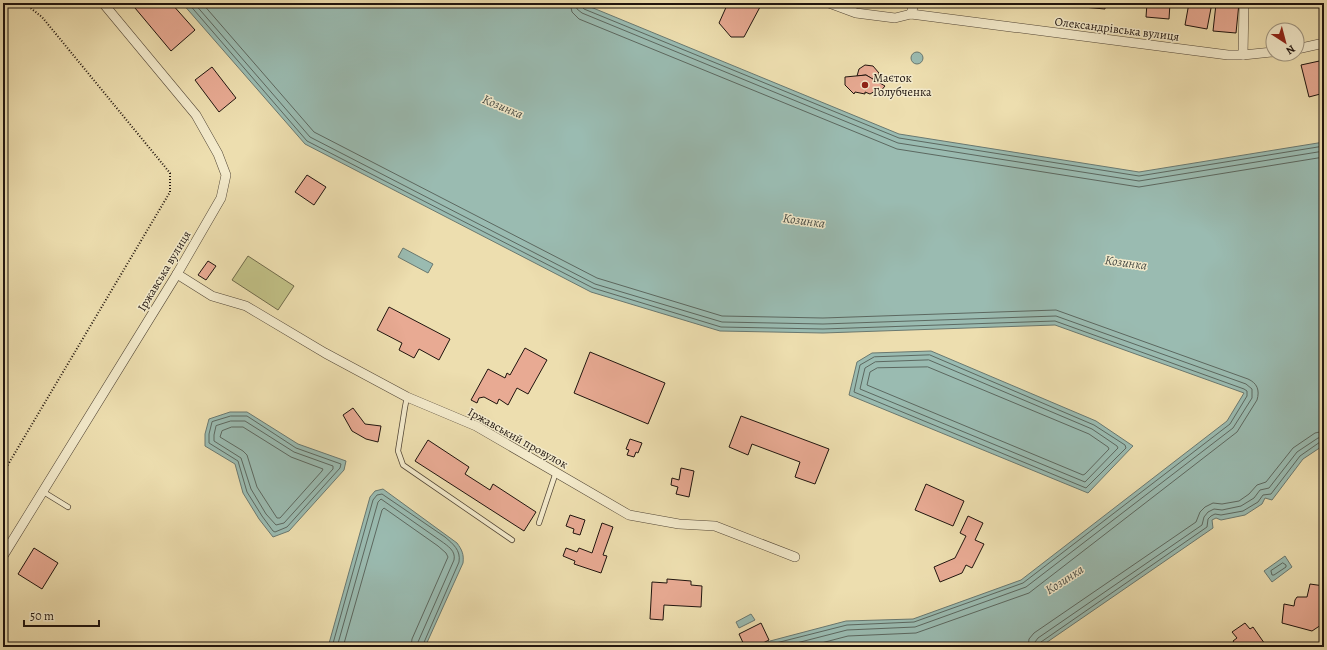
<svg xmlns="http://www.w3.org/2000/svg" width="1327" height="650" font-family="Alegreya,serif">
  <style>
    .green { fill: #c0bf85; stroke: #706a4a }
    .water { fill: #9abbb1; stroke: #697870 }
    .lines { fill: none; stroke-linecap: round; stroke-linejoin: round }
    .shore { stroke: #5c6860; stroke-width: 1 }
    .building { fill: #e8aa93; stroke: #1f140e }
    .service-casing { stroke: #524636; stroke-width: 6 }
    .minor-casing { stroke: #524636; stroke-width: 10 }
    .path { stroke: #1f140e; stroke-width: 2; stroke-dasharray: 1 2; stroke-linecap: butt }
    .service { stroke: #f3eacb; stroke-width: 4.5 }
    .minor { stroke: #f3eacb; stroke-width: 9 }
    .poi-dot { fill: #8f2418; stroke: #f3eacb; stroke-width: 1.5 }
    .labels { text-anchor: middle; stroke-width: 3; stroke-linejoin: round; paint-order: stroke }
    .street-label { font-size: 12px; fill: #1f140e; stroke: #f3eacb }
    .poi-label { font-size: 12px; fill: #1f140e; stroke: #f3eacb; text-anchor: start }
    .water-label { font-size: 13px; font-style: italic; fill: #4a4e47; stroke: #f3eacb }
  </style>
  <rect width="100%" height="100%" fill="#eddeaf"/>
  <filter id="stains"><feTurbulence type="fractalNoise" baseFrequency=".005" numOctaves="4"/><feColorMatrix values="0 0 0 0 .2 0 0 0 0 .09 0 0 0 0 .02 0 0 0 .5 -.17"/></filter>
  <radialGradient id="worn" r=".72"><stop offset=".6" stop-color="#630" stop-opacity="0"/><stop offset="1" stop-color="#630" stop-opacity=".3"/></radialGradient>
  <path class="green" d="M248 256 294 286 278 310 232 280Z"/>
  <g class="water">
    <path d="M182 3H581L899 134 1139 172 1324 142V445L1303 459 1272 500 1265 498 1262 504 1245 515 1221 520 1216 518 1212 520 1213 528 1040 647H756L770 641 846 621 913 619 1021 580 1227 421 1244 393 1055 325 823 333 720 331 591 292 305 144Z"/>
    <circle cx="917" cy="58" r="6"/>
    <path d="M403 248 433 264 428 273 398 257Z"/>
    <path d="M931 351 1096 421 1133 446 1088 493 849 395 857 362 872 353Z"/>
    <path d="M230 412H247L298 444 346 461 344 470 289 531 273 537 259 519 243 493 235 464 205 446V434L209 419Z"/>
    <path d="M383 489 457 543C462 550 464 554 463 563L425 647H328L370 497 375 491Z"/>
    <path d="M1285 556 1292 567 1272 582 1264 571Z"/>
    <path d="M751 614 755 620 739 628 736 622Z"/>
  </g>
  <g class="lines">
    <g class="shore">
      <path d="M188 3 307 141 593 288 721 327 823 329 1055 321 1244 389 1247 391V396L1230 424 1023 583 914 622 847 625 772 644 766 647"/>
      <path d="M194 3 310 137 595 284 722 322 823 324 1056 316 1246 384 1252 389V398L1233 428 1026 587 915 627 847 630 781 647"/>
      <path d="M202 3 314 132 597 278 722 316 823 318 1056 310 1248 379C1257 383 1260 390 1257 400L1237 432 1029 593 916 633 848 636 806 647"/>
      <path d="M570 3 572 12 579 19 897 149 1139 187 1324 157"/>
      <path d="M576 3 577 9 582 13 898 143 1139 181 1324 151"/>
      <path d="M581 3V6L584 9 899 138 1139 176 1324 146"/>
      <path d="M930 355 1094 425 1125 445 1126 448 1086 488 854 392 860 365 874 357Z"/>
      <path d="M929 360 1092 429 1117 446 1118 448 1085 482 860 389 865 368 875 362Z"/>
      <path d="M928 367 1089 434 1108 447 1109 449 1085 474 1083 475 867 385 870 372 877 368Z"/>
      <path d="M231 416H247L296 448 341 464 340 468 287 527 275 532 273 531 262 516 247 492 238 461 209 443V434L212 422Z"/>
      <path d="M231 421H245L294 452 333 466V469L284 523 276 525 266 514 251 489 241 458 214 441V435L216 426Z"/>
      <path d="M232 427H243L291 457 323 469 322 471 280 518H277L257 487 247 455 243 451 220 437 222 431Z"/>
      <path d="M1283 563 1286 565V567L1274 575H1272L1271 571Z"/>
      <path d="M332 647 373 500 377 495 382 494 445 537C453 544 461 550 459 562L422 647"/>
      <path d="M337 647 378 502 381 499 441 541C448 546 456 551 454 560L418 642 417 647"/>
      <path d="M343 647 382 510 384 508 438 546 446 553 448 557 412 639 411 647"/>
      <path d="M1028 647 1029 639 1034 633 1196 522 1200 512 1205 507 1213 503 1222 504 1239 501 1249 494 1257 485 1266 482 1293 448 1315 433 1324 431"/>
      <path d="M1034 647 1035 642 1038 638 1202 525 1204 517 1208 512 1214 509 1222 510 1241 506 1254 498 1260 490 1269 488 1297 452 1318 438 1324 437"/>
      <path d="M1039 647 1041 642 1207 527 1208 519 1211 516 1215 514 1221 515 1243 511 1258 502 1263 495 1271 494 1300 456 1320 442H1324"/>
    </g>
  </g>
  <g class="building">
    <path d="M141 3H171L195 30 171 51 135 8Z"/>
    <path d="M728 3H754L760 7 744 37H731L719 23Z"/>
    <path d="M1084 3H1105V9L1083 7Z"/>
    <path d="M1147 3H1170L1169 19 1146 17Z"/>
    <path d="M1189 3H1212L1207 29 1185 25Z"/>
    <path d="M1229 3H1239L1236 33 1213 31 1216 4 1227 5Z"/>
    <path d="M1324 60V93L1309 97 1301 65Z"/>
    <path d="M865 65 873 66 879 73 877 82 866 75 857 76 859 69Z"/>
    <path d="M212 67 236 98 219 112 195 80Z"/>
    <path d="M866 75 885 86 879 93 877 90 870 94 865 92V94L855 92 854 94 845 85V77Z"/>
    <path d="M307 175 326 187 314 205 295 192Z"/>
    <path d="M208 261 216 266 206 280 198 275Z"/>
    <path d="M389 307 450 339 439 360 419 349 414 358 399 350 402 343 377 330Z"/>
    <path d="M525 348 547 360 528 394 517 388 508 405 499 399 497 404 484 397 479 398 477 403 471 400 488 369 505 378 507 373 510 375Z"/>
    <path d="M590 352 665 383 648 424 574 393Z"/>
    <path d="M353 408 365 424 381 426 378 442 366 439 352 431 343 415Z"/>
    <path d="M741 416 829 449 815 484 795 477 800 462 752 444 748 455 729 447Z"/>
    <path d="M630 439 642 443 638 453 636 452 634 457 627 455 629 450 626 449Z"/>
    <path d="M428 440 469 467 465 474 490 490 493 484 536 512 524 531 415 461Z"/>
    <path d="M681 468 694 471 689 497 676 494 678 487 671 485 672 478 679 480Z"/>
    <path d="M926 484 964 501 953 526 915 510Z"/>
    <path d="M570 515 585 520 580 535 573 533 574 529 566 526Z"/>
    <path d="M968 516 983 523 975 540 984 544 972 568 966 565 962 573 940 582 934 567 955 558 966 536 960 533Z"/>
    <path d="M602 523 613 527 603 555 607 556 601 573 574 564 575 561 563 556 566 548 577 552 579 548 592 553Z"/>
    <path d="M34 548 58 563 42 589 18 574Z"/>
    <path d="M667 579 691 581V585L702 586 701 607 664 605 663 620 650 619 652 582 667 583Z"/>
    <path d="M1310 584 1324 586V623L1312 631 1282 623 1284 604 1294 606 1295 600 1297 597H1307Z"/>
    <path d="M761 623 769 640 755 647H745L739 634Z"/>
    <path d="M1245 623 1250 629 1253 627 1267 647H1237L1233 641 1237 638 1232 632Z"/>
  </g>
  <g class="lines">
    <g class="service-casing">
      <g id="service">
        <path d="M407 397 405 407 398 451 403 465 512 540"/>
        <path d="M42 491 68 507"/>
        <path d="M539 523 556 472"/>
      </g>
    </g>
    <g class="minor-casing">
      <g id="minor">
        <path d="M829 3 856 13 895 18 911 14 1228 55H1243L1273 52"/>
        <path d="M911 14 914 3"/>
        <path d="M1297 49 1324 43"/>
        <path d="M1243 55 1244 3"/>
        <path d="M177 274 212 296 246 306 325 353 407 397 476 426 629 515 679 524 715 526 795 557"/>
        <path d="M3 556 177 274 221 198 226 175 218 154 196 115 103 3"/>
      </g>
    </g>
    <path class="path" d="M3 473 170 192V173L42 17 24 3"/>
    <use href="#service" class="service"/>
    <use href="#minor" class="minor"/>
  </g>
  <circle class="poi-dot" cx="865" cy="85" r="4"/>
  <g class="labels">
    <g class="street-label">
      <text transform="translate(1117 29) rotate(7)" y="4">Олександрівська вулиця</text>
      <text transform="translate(164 271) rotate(-59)" y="4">Іржавська вулиця</text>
      <text transform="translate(518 438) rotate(29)" y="4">Іржавський провулок</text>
    </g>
    <g class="poi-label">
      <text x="873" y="82">Маєток<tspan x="873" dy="14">Голубченка</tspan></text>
    </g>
    <g class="water-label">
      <text transform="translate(503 106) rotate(23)" y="5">Козинка</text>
      <text transform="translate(804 220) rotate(8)" y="5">Козинка</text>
      <text transform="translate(1126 262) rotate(8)" y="5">Козинка</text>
      <text transform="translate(1064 579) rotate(-33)" y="5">Козинка</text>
    </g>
  </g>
  <rect width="1327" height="650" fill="none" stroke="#eddeaf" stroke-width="16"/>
  <rect x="4" y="4" width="1319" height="642" fill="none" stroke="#1f140e" stroke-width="2"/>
  <rect x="8" y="8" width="1311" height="634" fill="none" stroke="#1f140e"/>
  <g transform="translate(1285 42) rotate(144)"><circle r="19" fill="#f3eacb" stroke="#9e947f"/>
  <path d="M0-3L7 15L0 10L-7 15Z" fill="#8f2418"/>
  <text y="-6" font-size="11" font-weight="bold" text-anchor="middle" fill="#1f140e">N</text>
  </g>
  <path d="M24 620v6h75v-6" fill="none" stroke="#1f140e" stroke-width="2"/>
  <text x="30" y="620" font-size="12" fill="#1f140e" stroke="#f3eacb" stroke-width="3" paint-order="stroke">50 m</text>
  <rect width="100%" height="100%" filter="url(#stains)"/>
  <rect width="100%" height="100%" fill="url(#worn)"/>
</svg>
